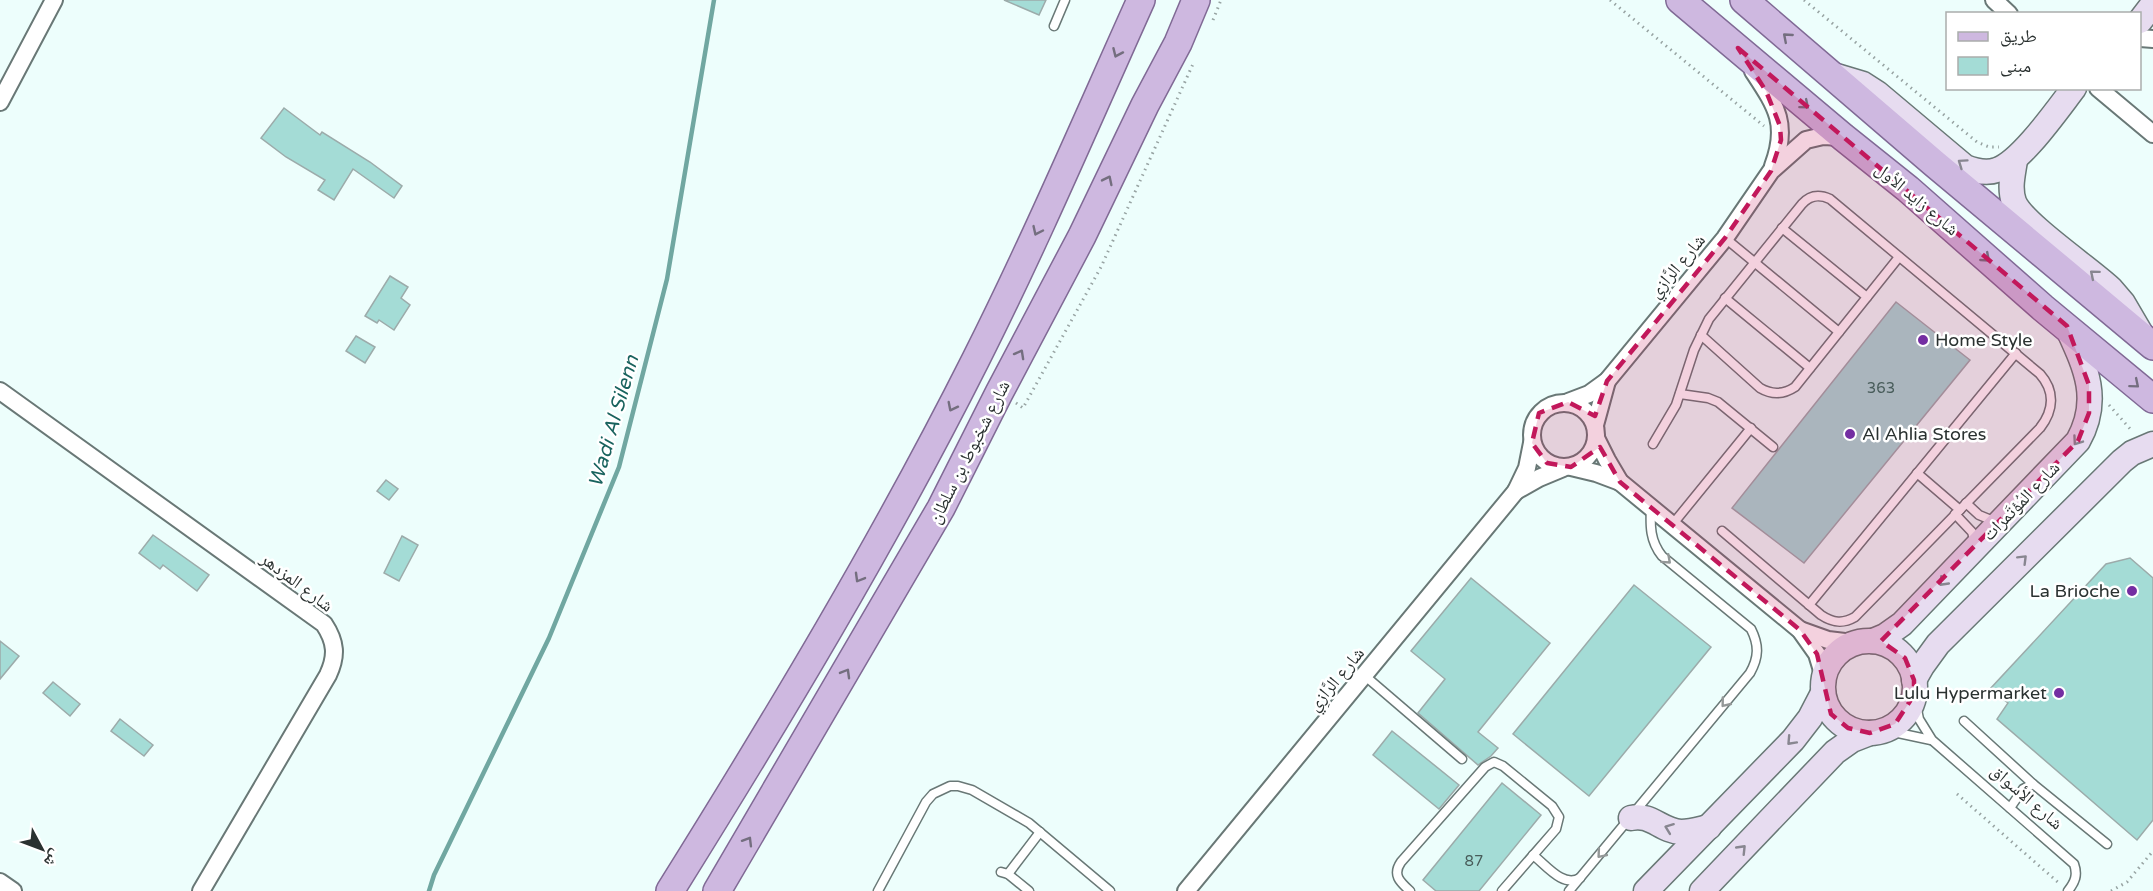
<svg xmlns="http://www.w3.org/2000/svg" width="2153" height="891" font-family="'Varela Round','Noto Naskh Arabic',sans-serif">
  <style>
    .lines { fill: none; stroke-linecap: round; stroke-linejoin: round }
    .stream { stroke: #70a7a1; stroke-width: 4.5 }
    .building { fill: #a4dcd6; stroke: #9cabaa; stroke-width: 1.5 }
    .lane-casing { stroke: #697876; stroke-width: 11 }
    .street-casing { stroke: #697876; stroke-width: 20 }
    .secondary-casing { stroke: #697876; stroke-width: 27 }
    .primary-casing { stroke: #806a95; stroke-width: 30 }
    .path { stroke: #97a3a2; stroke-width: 3; stroke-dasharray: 1.5 4.5; stroke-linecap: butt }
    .lane { stroke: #fff; stroke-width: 8 }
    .street { stroke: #fff; stroke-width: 16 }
    .secondary { stroke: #e7dcf0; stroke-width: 24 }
    .primary { stroke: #ceb8e0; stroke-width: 27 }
    .oneway { stroke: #746e7f }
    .oneway2 { stroke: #888690 }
    .oneway3 { stroke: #949898 }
    .marked { fill: #c2185b; fill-opacity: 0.2; stroke: #c2185b; stroke-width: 4.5; stroke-dasharray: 12 8; stroke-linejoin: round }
    .poi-dot { fill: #742ea2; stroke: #fff; stroke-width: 2 }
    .labels { text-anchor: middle; stroke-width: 5; stroke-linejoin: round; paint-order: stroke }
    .number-label { font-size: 15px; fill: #485c5a }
    .street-label { font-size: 18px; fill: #2a3130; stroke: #fff }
    .poi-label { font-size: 18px; fill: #2a3130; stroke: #fff; text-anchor: start }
    .water-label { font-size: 20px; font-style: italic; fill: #19635e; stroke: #fff }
  </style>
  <rect width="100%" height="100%" fill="#edfefc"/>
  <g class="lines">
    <path class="stream" d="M429 891 434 875 549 638 619 467 667 279 714 0"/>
  </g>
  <g class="building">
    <path d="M1004 0H1046L1039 15Z"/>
    <path d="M284 108 320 135 322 132 370 162 402 186 394 198 353 169 334 200 318 190 325 180 286 157 261 138Z"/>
    <path d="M390 276 408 287 401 298 410 305 394 330 379 320 377 323 365 316Z"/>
    <path d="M1896 302 1970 360 1804 563 1732 508Z"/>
    <path d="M356 336 375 347 365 363 346 351Z"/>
    <path d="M386 480 398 489 389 500 377 491Z"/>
    <path d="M153 535 209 575 197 591 163 565 160 569 139 553Z"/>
    <path d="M402 536 418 545 399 581 384 573Z"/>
    <path d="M2130 558 2153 578V820L2137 840 1997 719 2008 703 1990 689 2106 564Z"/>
    <path d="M1471 578 1550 643 1478 732 1498 748 1491 756 1478 765 1418 713 1445 679 1411 651Z"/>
    <path d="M1634 585 1711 647 1589 796 1513 734Z"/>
    <path d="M0 641 19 656 0 679Z"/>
    <path d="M53 682 80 704 70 716 43 693Z"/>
    <path d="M120 719 153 745 144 756 111 731Z"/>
    <path d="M1392 731 1459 785 1439 809 1373 755Z"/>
    <path d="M1502 783 1541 815 1479 891H1436L1423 880Z"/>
  </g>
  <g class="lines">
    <g class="lane-casing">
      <g id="lane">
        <path d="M1054 26 1065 0"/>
        <path d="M1782 228 1867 297"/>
        <path d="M1725 238 1839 332"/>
        <path d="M1725 298 1810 368"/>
        <path d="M1701 335 1760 388C1772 395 1783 395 1795 387L1899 257"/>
        <path d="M1680 394 1708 398 1718 402 1773 447"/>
        <path d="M1653 444 1676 405 1694 350 1709 319 1802 204C1810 195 1819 194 1830 199L2040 374C2055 391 2054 410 2040 428L1855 617C1843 624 1833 623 1821 615L1722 531"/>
        <path d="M1917 473 1960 510"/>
        <path d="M1966 503 1979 515 1996 522"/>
        <path d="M1955 514 1972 532 1975 542"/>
        <path d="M1672 525 1751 428"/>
        <path d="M1809 605 2016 353"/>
        <path d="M1364 675 1462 759"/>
        <path d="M1914 695 1919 719 1932 740 2074 864C2078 875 2075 882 2068 891"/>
        <path d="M1964 721 2033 784"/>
        <path d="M1884 730 1931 740"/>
        <path d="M2010 808 2023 789 2033 784 2107 844"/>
        <path d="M1533 855C1546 865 1563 888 1580 878"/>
        <path d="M1001 872 1008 874 1029 891"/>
        <path d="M1008 874 1040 832"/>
        <path d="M878 891 926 802 933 794 950 786H958L972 790 1029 823 1110 891"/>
        <path d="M1410 891C1400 882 1392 875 1401 862L1485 767 1494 762 1503 766 1552 806 1559 817 1556 829 1502 891"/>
        <path d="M1569 891 1750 673C1759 657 1759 645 1751 629L1662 556C1650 541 1650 526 1651 507"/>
      </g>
    </g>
    <g class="street-casing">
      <g id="street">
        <path d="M1994 0 2009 14"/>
        <path d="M2140 38 2153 39"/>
        <path d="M1753 71C1776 106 1789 124 1773 166"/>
        <path d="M2098 88 2153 134"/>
        <path d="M0 102 54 0"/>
        <path d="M0 391 324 624C336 642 337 656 328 675L201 891"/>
        <path d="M1568 402 1589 394 1607 381 1725 238 1771 171 1806 140 1823 136 1842 137"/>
        <circle cx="1564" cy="435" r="32"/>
        <path d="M1595 425 1607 381"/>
        <path d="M1596 438 1607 460 1620 482 1800 630 1817 654 1824 677"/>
        <path d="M1571 467 1596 473 1620 482"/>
        <path d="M1516 491 1539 478 1563 468"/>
        <path d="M1800 630 1828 640 1853 643"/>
        <path d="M0 882 13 891"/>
        <path d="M1186 891 1516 491 1527 468 1532 443"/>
      </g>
    </g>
    <g class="secondary-casing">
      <g id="secondary">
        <path d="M2140 21 2153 4"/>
        <path d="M1833 75 1863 84 1877 93 1965 167C1975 171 1986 174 1997 170 2021 162 2057 110 2074 88"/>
        <path d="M2015 160C2013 174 2009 188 2014 202 2023 224 2090 269 2111 289L2123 303 2140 332"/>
        <path d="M1873 641 1885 636 1902 624 2078 441C2101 400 2086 368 2068 329"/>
        <circle cx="1869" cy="687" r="46"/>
        <path d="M1914 680 1922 666 1938 644 2122 461 2132 453 2153 444"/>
        <path d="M1631 818C1651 813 1661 831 1681 832 1690 832 1700 829 1709 827"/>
        <path d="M1646 891 1793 740 1810 718 1823 693"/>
        <path d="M1702 891 1835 752 1852 740 1870 733"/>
      </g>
    </g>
    <g class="primary-casing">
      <g id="primary">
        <path d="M1680 0 1843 137 1908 189 2043 308 2153 399"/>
        <path d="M1744 0 1935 164 2153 346"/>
        <path d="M670 891C778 718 884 542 976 359 1035 242 1087 120 1141 0"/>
        <path d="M717 891 941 508 999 393 1082 236 1145 105 1178 43 1196 0"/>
      </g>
    </g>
    <g class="path">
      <path d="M1610 0 1764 126"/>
      <path d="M1804 0 1977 142 1989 147H1999"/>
      <path d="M1213 20 1221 0"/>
      <path d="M1016 403 1023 408 1101 267 1193 64"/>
      <path d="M2109 405 2132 431"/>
      <path d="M1957 794 2060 884"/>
      <path d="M2111 891 2127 882 2153 851"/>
    </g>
    <use href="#lane" class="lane"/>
    <use href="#street" class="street"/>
    <use href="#secondary" class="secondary"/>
    <use href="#primary" class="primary"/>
  </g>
  <defs><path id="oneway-chevron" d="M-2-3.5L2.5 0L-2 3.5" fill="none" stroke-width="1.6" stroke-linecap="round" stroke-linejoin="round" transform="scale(1.5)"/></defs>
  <g class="oneway">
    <use href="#oneway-chevron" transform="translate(1787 37) rotate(-139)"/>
    <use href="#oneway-chevron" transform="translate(1117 53) rotate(114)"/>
    <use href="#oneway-chevron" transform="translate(1805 105) rotate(40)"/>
    <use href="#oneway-chevron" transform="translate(1108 180) rotate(-64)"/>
    <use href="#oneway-chevron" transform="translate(1037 231) rotate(115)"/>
    <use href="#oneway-chevron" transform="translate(1986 258) rotate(41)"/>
    <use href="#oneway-chevron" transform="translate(1020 354) rotate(-61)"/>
    <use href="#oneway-chevron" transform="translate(2135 384) rotate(40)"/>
    <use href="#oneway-chevron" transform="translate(952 407) rotate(117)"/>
    <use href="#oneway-chevron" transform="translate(859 578) rotate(120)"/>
    <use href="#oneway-chevron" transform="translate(846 673) rotate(-60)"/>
    <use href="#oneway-chevron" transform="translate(748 841) rotate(-59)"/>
  </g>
  <g class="oneway2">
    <use href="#oneway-chevron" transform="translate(1962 163) rotate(-145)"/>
    <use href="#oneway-chevron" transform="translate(2094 274) rotate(-140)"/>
    <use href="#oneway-chevron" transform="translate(2077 441) rotate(125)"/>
    <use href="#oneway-chevron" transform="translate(2023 559) rotate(-45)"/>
    <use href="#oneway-chevron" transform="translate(1943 582) rotate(134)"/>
    <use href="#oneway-chevron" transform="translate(1791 741) rotate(133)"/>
    <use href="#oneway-chevron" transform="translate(1669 828) rotate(-159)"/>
    <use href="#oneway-chevron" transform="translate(1742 849) rotate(-46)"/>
  </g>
  <g class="oneway3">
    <use href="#oneway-chevron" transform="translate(1667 560) rotate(42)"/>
    <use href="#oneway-chevron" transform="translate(1725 703) rotate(129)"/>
    <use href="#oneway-chevron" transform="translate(1601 854) rotate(130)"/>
  </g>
  <path class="marked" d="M1738 48 2067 326 2089 385V413L2078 441 1881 641 1905 658 1914 680V695L1895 724 1870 733 1848 728 1831 714 1817 654 1800 630 1620 482 1600 447 1571 467 1547 463 1532 443 1539 413 1568 402 1595 416 1607 381 1725 238 1771 171 1781 140 1780 126 1766 91Z"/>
  <g class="poi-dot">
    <circle cx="1923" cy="340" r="6"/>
    <circle cx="1850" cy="434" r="6"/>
    <circle cx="2132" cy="591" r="6"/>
    <circle cx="2059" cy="693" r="6"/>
  </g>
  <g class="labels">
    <g class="number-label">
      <text x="1881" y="393">363</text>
      <text x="1474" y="866">87</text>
    </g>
    <g class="street-label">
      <text transform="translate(1917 199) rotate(40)" y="6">شارع زايد الأول</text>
      <text transform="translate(1677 266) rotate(-50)" y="6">شارع الرَّازِي</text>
      <text transform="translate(969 452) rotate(-63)" y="6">شارع شخبوط بن سلطان</text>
      <text transform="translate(2021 501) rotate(-46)" y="6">شارع المُؤتَمرات</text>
      <text transform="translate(297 582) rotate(37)" y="6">شارع المزدهر</text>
      <text transform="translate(1336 679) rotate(-50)" y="6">شارع الرَّازِي</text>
      <text transform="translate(2027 797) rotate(41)" y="6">شارع الأسواق</text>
    </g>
    <g class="poi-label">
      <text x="1935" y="346">Home Style</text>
      <text x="1862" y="440">Al Ahlia Stores</text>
      <text x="2120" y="597" text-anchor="end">La Brioche</text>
      <text x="2047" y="699" text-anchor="end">Lulu Hypermarket</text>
    </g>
    <g class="water-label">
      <text transform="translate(613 421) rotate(-74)" y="7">Wadi Al Silenn</text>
    </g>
  </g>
  <rect x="1946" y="12" width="195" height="78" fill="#ffffff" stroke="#aaadac" stroke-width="1.5"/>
  <rect x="1958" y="32" width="30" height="9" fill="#ceb8e0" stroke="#aaadac" stroke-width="1.5"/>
  <text x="2000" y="42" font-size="18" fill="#2a3130">طريق</text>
  <rect x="1958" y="57" width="30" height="18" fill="#a4dcd6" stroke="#aaadac" stroke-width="1.5"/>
  <text x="2000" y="72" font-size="18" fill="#2a3130">مبنى</text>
  <g transform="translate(42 849) rotate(131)" stroke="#ffffff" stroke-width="4.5" paint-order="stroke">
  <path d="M0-4.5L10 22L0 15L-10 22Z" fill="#2a3130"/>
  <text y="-9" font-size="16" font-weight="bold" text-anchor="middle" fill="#2a3130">ش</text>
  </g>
</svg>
